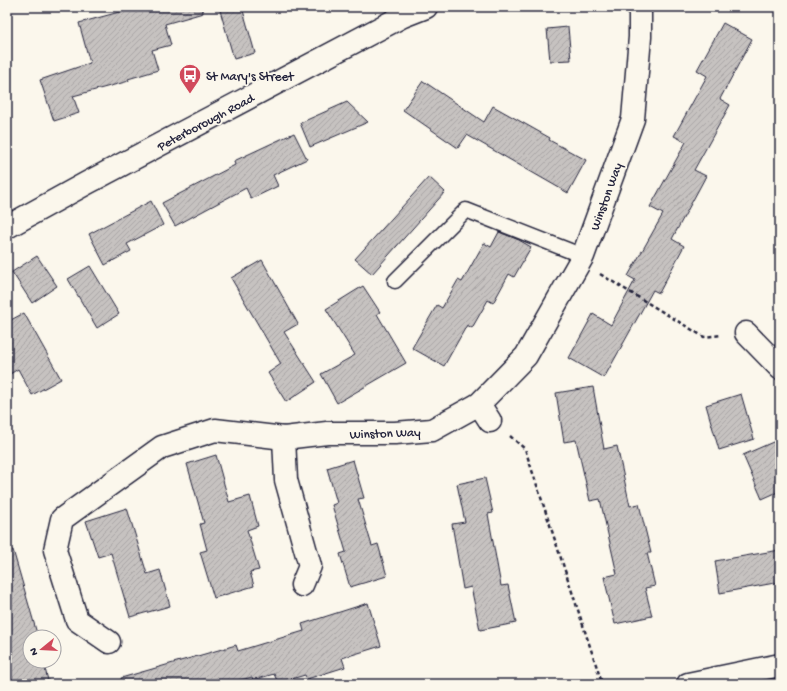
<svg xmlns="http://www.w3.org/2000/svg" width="787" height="691" font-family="'Gochi Hand',sans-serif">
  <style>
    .building { fill: url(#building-hatch); stroke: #22223b }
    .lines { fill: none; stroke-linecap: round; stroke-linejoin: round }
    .service-casing { stroke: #22223b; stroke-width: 17 }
    .minor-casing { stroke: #22223b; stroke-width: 25 }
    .secondary-casing { stroke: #22223b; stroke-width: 25 }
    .path { stroke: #22223b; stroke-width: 2.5; stroke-dasharray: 4 3; stroke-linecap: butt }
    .service { stroke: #fbf7ec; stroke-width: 14 }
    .minor { stroke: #fbf7ec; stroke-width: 22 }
    .secondary { stroke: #fbf7ec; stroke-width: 22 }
    .labels { text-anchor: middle; stroke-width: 3.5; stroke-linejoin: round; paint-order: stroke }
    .poi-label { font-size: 13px; fill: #22223b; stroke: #fbf7ec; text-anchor: start }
    .street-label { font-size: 13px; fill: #22223b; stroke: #fbf7ec }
  </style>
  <defs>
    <pattern id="building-hatch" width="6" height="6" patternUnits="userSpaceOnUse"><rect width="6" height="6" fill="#c6c2c0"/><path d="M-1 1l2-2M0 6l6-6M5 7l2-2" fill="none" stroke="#aaa6a6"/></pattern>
  </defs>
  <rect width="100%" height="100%" fill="#fbf7ec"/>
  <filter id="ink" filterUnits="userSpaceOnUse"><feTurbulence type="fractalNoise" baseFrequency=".025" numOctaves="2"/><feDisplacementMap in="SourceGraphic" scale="8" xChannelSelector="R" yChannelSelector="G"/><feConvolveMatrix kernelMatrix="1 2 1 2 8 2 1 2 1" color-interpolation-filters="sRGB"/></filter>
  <g filter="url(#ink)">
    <g class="building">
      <path d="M122 7H202L203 13 165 24 171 45 152 50 158 70 128 79 129 81 73 96 79 113 54 121 40 80 90 63 79 23 123 11Z"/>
      <path d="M219 7H242L255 53 234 59Z"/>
      <path d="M723 23 752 39 720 99 730 105 694 170 706 176 672 239 684 246 659 293 653 290 604 378 569 358 593 314 611 325 635 280 628 276 663 214 650 207 686 142 674 136 707 76 697 70Z"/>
      <path d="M568 27 571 60 550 61 547 29Z"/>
      <path d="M423 81 484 122 493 106 550 138 549 140 586 160 568 193 467 135 458 148 403 110Z"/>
      <path d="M347 102 368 122 310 147 300 123Z"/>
      <path d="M294 133 307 159 273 175 278 186 251 199 246 188 175 226 162 203 235 165 234 161Z"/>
      <path d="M429 177 445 192 372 274 355 259Z"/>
      <path d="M151 201 163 225 127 244 131 251 105 265 89 234Z"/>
      <path d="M499 232 519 240 531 247 514 277 509 274 493 303 488 300 472 328 467 325 444 366 412 348 437 305 442 308 458 280 462 282 484 243 491 247Z"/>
      <path d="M37 256 57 286 32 303 12 272Z"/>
      <path d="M262 260 298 324 284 332 316 382 286 402 268 373 281 364 231 278Z"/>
      <path d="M90 266 119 314 97 328 68 279Z"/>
      <path d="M363 286 380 312 377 314 406 363 337 403 321 374 355 355 326 309Z"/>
      <path d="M24 313 61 379 32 395 18 369 7 376V322Z"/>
      <path d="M593 387 604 449 617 446 630 506 639 504 651 553H647L655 586 645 588 652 616 615 624 604 577 617 574 600 499 590 501 576 440 564 442 556 393Z"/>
      <path d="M741 394 754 439 719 450 706 405Z"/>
      <path d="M780 439V491L762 499 743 455Z"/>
      <path d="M216 455 229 502 250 496 258 526 247 530 259 570 250 572 254 586 214 598 200 552 207 550 200 524 204 523 187 464Z"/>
      <path d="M353 460 364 498 358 499 372 546 378 544 387 576 350 587 340 554 346 552 332 505 337 503 327 468Z"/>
      <path d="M485 478 493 513 488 514 501 586 508 585 516 623 480 630 471 587 463 589 452 524 465 522 457 484Z"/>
      <path d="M127 508 147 574 160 570 170 606 130 617 111 553 98 557 86 521Z"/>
      <path d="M13 550 38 637H30V661H43L49 684H7V551Z"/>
      <path d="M780 550V582L720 593 715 561Z"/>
      <path d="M368 603 381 646 342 658 345 667 307 679 305 675 278 683 274 674 253 680 252 677 226 684H122L121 678 236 645 238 651 304 631 302 624Z"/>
    </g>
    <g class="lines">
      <g class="service-casing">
        <path id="service" d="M395 281 466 210 583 256"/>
      </g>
      <g class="minor-casing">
        <g id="minor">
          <path d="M746 333 780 368"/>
          <path d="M479 404 490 421"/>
          <path d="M284 438 286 480 310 566 302 585"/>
          <path d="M109 642 77 620 55 550 62 519 162 447 215 430 284 438 327 433H395L432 430 479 404 526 356 583 256 633 119 640 37V7"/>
          <path d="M688 684 780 665"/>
        </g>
      </g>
      <g class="secondary-casing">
        <path id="secondary" d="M7 227 87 183 403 16 426 7"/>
      </g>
      <g class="path">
        <path d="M600 274 704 337 722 335"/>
        <path d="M510 436 525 449 602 683 643 684"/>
      </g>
      <use href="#service" class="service"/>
      <use href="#minor" class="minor"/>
      <use href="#secondary" class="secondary"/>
    </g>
  </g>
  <defs>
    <g id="bus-pin" transform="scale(1.15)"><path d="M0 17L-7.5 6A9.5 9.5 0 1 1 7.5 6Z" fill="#d1495b" stroke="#fbf7ec"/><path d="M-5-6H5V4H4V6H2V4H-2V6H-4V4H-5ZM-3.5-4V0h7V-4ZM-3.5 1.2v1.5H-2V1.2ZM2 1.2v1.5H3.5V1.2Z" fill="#fff"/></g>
  </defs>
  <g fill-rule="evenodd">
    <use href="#bus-pin" x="190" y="75"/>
  </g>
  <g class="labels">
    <g class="poi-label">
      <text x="206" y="80">St Mary's Street</text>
    </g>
    <g class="street-label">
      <text transform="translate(205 121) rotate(-28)" y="5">Peterborough Road</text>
      <text transform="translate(605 196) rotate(-70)" y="5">Winston Way</text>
      <text transform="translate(385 432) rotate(-2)" y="5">Winston Way</text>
    </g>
  </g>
  <rect width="787" height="691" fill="none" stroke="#fbf7ec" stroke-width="24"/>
  <rect x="12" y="12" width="763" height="667" fill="none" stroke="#22223b" stroke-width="1.5" filter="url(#ink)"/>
  <g transform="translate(42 649) rotate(252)"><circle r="19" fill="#fbf7ec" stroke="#a4a2a5"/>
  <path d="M0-3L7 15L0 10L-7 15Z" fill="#d1495b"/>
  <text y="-6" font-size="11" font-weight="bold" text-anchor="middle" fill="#22223b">N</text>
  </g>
</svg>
